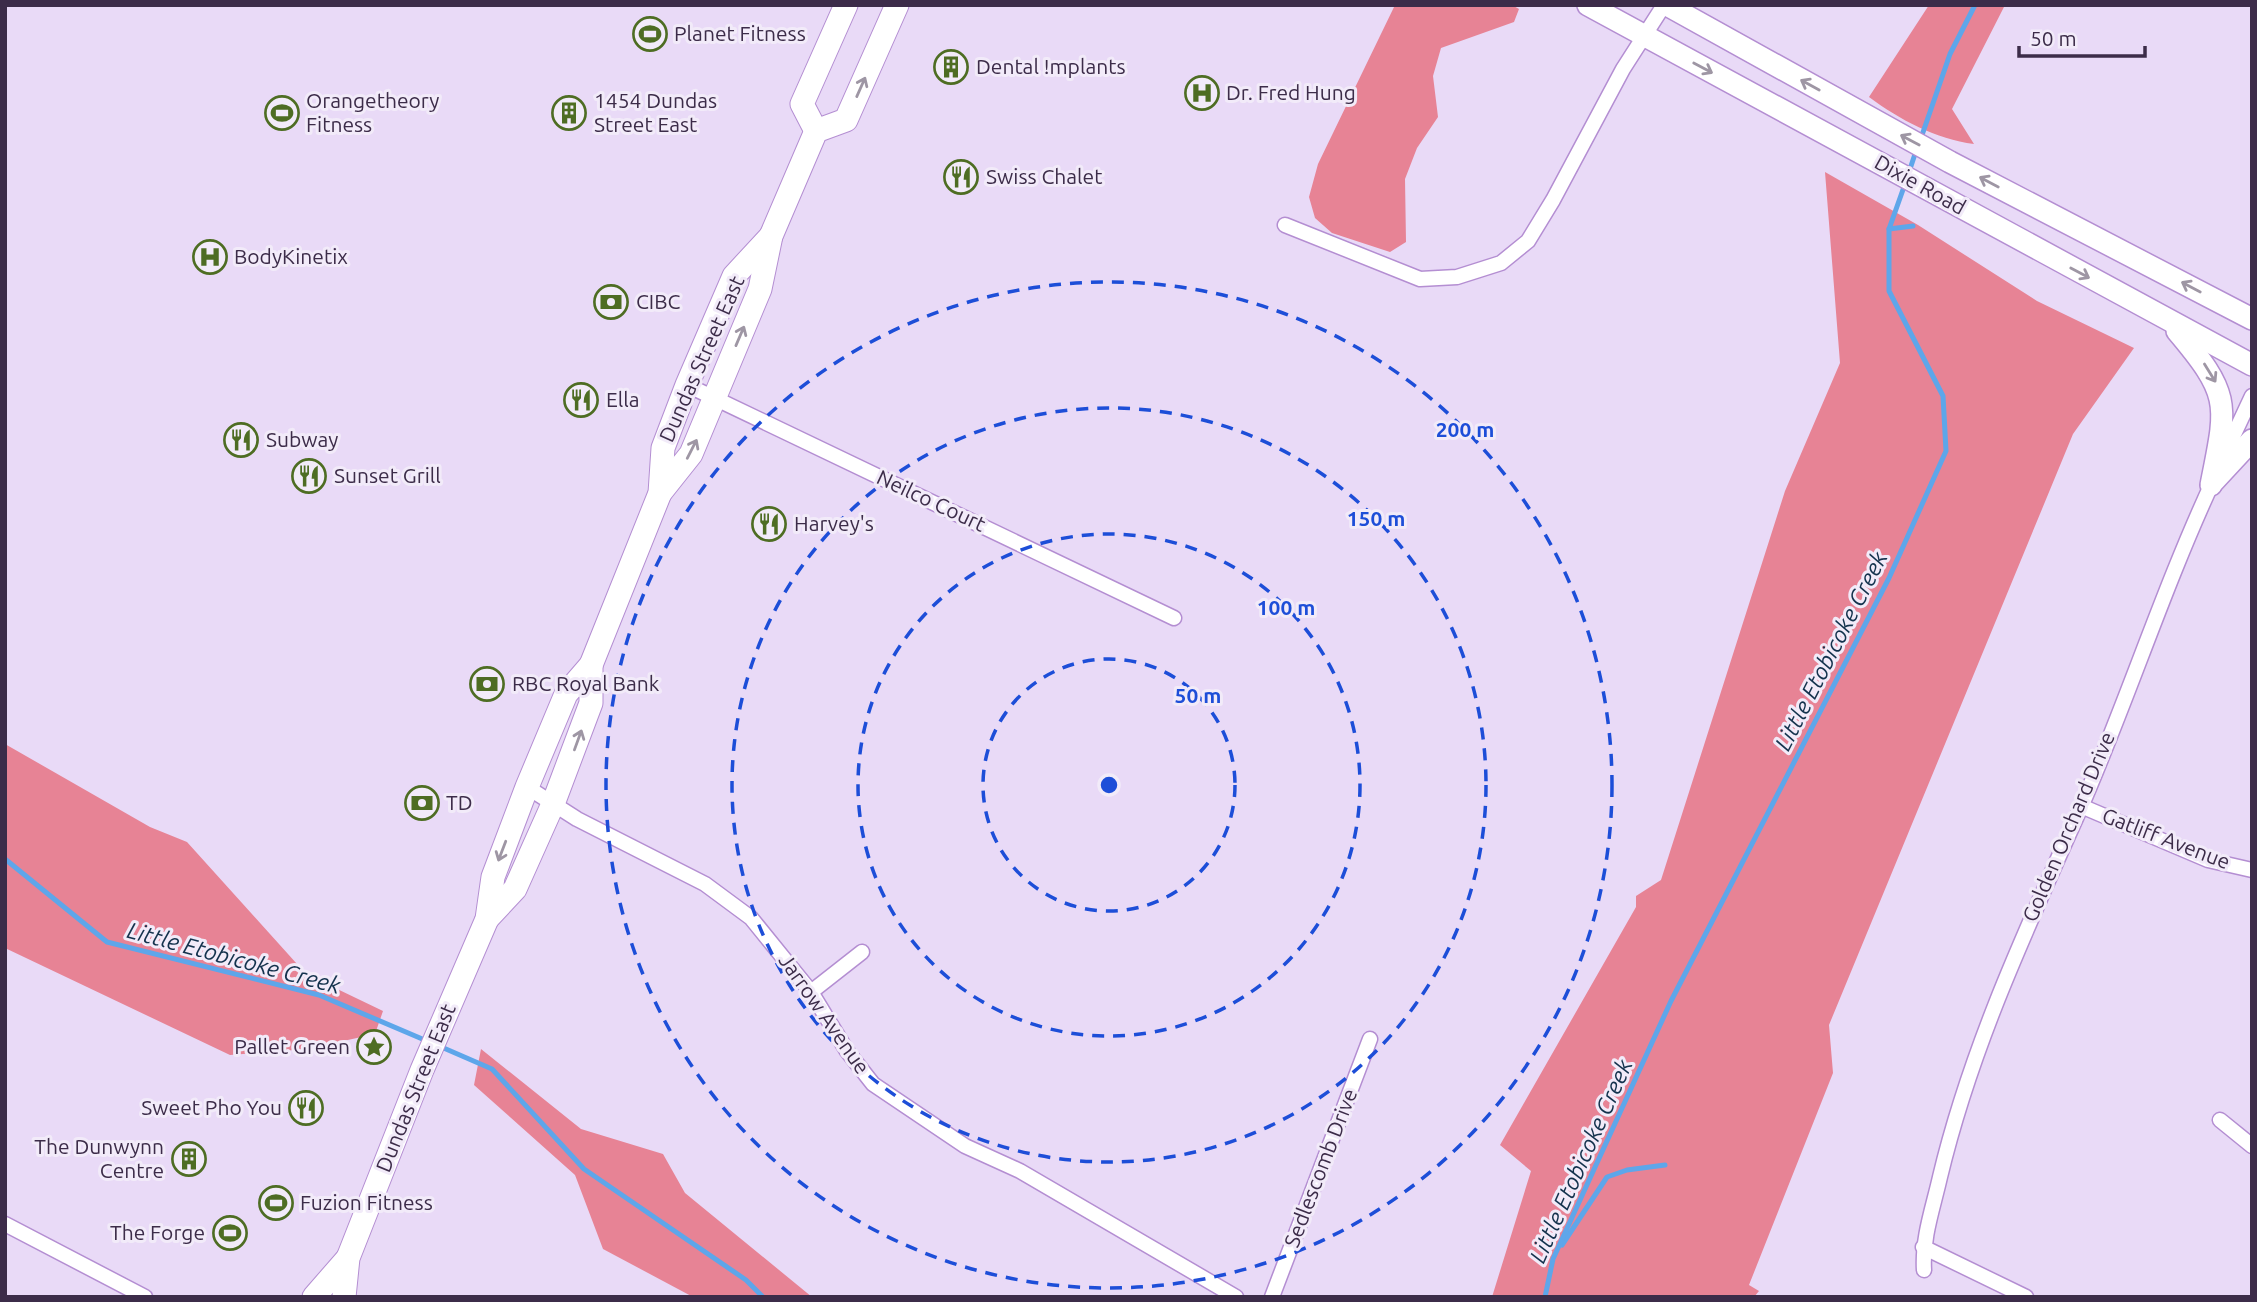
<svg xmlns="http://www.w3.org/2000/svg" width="2257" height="1302" font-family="Ubuntu,sans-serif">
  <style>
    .forest { fill: #e78395 }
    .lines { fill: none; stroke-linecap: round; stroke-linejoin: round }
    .stream { stroke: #5ea6ea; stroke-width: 5 }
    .minor-casing { stroke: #b48ed2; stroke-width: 17 }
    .secondary-casing { stroke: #b48ed2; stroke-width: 24 }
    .primary-casing { stroke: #b48ed2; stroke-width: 25 }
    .minor { stroke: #fff; stroke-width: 14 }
    .secondary { stroke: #fff; stroke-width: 21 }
    .primary { stroke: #fff; stroke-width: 23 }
    .oneway { stroke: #9e96a4 }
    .ring { fill: none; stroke: #1d4ed8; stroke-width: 3.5; stroke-dasharray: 12 9 }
    .labels { text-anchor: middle; stroke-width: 6; stroke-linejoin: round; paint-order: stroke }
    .poi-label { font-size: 21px; fill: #3c2c49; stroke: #f2ebf9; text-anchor: start }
    .street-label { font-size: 21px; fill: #3c2c49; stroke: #f2ebf9 }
    .water-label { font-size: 23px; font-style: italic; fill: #14324d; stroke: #f2ebf9 }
    .centre { fill: #1d4ed8; stroke: #f2ebf9; stroke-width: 3.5 }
    .ring-label { font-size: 21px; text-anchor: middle; font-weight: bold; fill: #1d4ed8; stroke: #f2ebf9; stroke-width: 6; stroke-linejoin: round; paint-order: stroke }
  </style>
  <rect width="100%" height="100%" fill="#e9daf7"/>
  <g class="forest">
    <path d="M1395 5H1512L1519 9 1514 22 1441 48 1433 76 1438 117 1417 148 1405 179 1406 242 1390 252 1332 233 1315 218 1309 197 1318 164Z"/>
    <path d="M1929 5H2005L1952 109 1974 144C1936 139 1900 120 1869 97Z"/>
    <path d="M1825 172 1918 225 2037 301 2134 348 2073 434 1829 1025 1833 1073 1749 1285 1759 1291 1754 1297H1492L1531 1171 1500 1145 1636 907V896L1661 880 1785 491 1840 363Z"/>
    <path d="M5 744 150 827 187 842 306 974 383 1011 375 1034 307 1049 230 1055 5 948Z"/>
    <path d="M481 1049 581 1129 663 1154 685 1193 812 1297H693L603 1249 575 1175 474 1085Z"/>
  </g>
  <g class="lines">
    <g class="stream">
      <path d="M1921 138 1950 54 1975 5"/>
      <path d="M1908 175 1916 151"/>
      <path d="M1889 229 1913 226"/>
      <path d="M5 859 107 942 319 995 427 1041"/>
      <path d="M439 1046 492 1069 584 1169 746 1280 763 1297"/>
      <path d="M1562 1245 1607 1177 1627 1170 1665 1165"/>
      <path d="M1545 1297 1553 1259 1671 1001 1889 578 1946 451 1943 396 1889 291V229L1905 184"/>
    </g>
    <g class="minor-casing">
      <g id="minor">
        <path d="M1285 225 1420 279 1457 277 1501 263 1528 241 1553 200 1623 69 1664 5"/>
        <path d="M687 385 1174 618"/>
        <path d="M2222 460 2252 396"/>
        <path d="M527 787 577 819 705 884 751 918 811 992 847 1051 873 1084 965 1146 1020 1171 1236 1297"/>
        <path d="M2081 806 2208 860 2252 870"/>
        <path d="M811 992 862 952"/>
        <path d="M2220 1120 2252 1146"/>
        <path d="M5 1224 145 1297"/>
        <path d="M1923 1247 2026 1297"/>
        <path d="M1924 1270C1922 1238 1933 1208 1940 1177 1971 1047 2027 928 2081 807 2128 699 2164 586 2214 479"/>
        <path d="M1272 1297 1370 1039"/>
      </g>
    </g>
    <g class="secondary-casing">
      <g id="secondary">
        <path d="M1588 5 2252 365"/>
        <path d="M1667 5 1950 162 2252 319"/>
        <path d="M2177 331C2232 396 2227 404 2211 485"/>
        <path d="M2212 483 2252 440"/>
      </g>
    </g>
    <g class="primary-casing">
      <g id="primary">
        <path d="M816 131 802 104 846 5"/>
        <path d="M660 493 691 454 760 289 771 236 816 131 846 120 897 5"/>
        <path d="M487 919 515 889 553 804 591 703V665"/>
        <path d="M314 1297 348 1258"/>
        <path d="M344 1297 348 1258 422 1070 487 919 493 877 527 787 566 694 591 665 660 493 663 448 687 385 734 276 771 236"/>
      </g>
    </g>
    <use href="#minor" class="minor"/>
    <use href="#secondary" class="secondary"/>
    <use href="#primary" class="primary"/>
  </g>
  <defs><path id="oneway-shaft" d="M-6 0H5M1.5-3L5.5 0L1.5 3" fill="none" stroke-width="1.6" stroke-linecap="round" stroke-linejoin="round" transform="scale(1.75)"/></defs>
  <g class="oneway">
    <use href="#oneway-shaft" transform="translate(1703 68) rotate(28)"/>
    <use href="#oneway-shaft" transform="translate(1810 85) rotate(-151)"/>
    <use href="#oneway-shaft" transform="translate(861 87) rotate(-66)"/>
    <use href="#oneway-shaft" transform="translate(1910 140) rotate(-152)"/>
    <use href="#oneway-shaft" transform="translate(1989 182) rotate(-152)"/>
    <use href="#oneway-shaft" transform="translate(2080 273) rotate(28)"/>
    <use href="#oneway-shaft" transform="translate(2191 287) rotate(-152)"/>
    <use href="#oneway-shaft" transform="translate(740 336) rotate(-67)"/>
    <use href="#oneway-shaft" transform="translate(2210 373) rotate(58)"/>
    <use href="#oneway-shaft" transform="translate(692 449) rotate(-63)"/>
    <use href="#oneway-shaft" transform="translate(578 740) rotate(-70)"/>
    <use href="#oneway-shaft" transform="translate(502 851) rotate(111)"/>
  </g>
  <g class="ring">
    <circle cx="1109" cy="785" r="126"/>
    <circle cx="1109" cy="785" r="251"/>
    <circle cx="1109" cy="785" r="377"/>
    <circle cx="1109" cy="785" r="503"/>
  </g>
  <defs>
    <g id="stadium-ring" transform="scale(1.75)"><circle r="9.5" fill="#f2ebf9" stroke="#4e6d23" stroke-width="1.5"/><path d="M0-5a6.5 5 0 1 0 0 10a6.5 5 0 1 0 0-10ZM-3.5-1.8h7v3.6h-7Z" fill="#4e6d23"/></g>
    <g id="building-ring" transform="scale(1.75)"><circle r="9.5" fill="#f2ebf9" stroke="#4e6d23" stroke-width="1.5"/><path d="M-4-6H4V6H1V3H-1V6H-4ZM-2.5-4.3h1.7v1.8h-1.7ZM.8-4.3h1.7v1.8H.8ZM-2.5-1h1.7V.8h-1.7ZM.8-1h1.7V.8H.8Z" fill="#4e6d23"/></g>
    <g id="hospital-ring" transform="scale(1.75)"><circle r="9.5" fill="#f2ebf9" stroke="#4e6d23" stroke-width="1.5"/><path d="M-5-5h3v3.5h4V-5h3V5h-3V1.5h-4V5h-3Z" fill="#4e6d23"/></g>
    <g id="restaurant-ring" transform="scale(1.75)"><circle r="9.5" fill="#f2ebf9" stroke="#4e6d23" stroke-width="1.5"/><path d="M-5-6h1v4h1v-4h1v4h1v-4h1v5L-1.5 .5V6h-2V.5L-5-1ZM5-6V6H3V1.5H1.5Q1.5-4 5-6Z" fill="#4e6d23"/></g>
    <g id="bank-ring" transform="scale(1.75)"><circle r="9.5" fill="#f2ebf9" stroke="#4e6d23" stroke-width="1.5"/><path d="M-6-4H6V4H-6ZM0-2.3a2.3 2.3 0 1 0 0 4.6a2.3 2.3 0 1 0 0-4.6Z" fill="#4e6d23"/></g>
    <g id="sight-ring" transform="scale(1.75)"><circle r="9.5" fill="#f2ebf9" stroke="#4e6d23" stroke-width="1.5"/><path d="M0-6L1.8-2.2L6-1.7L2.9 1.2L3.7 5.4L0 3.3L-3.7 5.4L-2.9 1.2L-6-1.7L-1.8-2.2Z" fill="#4e6d23"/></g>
  </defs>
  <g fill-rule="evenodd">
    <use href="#stadium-ring" x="650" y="34"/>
    <use href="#building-ring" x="951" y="67"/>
    <use href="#hospital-ring" x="1202" y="93"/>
    <use href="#stadium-ring" x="282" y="113"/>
    <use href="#building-ring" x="569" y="113"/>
    <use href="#restaurant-ring" x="961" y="177"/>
    <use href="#hospital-ring" x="210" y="257"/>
    <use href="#bank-ring" x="611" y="302"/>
    <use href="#restaurant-ring" x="581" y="400"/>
    <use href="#restaurant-ring" x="241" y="440"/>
    <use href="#restaurant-ring" x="309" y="476"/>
    <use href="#restaurant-ring" x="769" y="524"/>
    <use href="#bank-ring" x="487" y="684"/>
    <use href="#bank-ring" x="422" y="803"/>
    <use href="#sight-ring" x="374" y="1047"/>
    <use href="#restaurant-ring" x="306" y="1108"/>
    <use href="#building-ring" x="189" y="1159"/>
    <use href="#stadium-ring" x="276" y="1203"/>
    <use href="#stadium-ring" x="230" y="1233"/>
  </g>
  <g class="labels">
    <g class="poi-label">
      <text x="674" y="41">Planet Fitness</text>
      <text x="976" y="74">Dental !mplants</text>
      <text x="1226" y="100">Dr. Fred Hung</text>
      <text x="306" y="108">Orangetheory<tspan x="306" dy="24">Fitness</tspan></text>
      <text x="594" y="108">1454 Dundas<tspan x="594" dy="24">Street East</tspan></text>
      <text x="986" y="184">Swiss Chalet</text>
      <text x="234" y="264">BodyKinetix</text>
      <text x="636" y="309">CIBC</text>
      <text x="606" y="407">Ella</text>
      <text x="266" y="447">Subway</text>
      <text x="334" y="483">Sunset Grill</text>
      <text x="794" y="531">Harvey's</text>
      <text x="512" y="691">RBC Royal Bank</text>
      <text x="446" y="810">TD</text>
      <text x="350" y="1054" text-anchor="end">Pallet Green</text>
      <text x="282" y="1115" text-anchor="end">Sweet Pho You</text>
      <text x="164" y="1154" text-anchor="end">The Dunwynn<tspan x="164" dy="24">Centre</tspan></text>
      <text x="300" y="1210">Fuzion Fitness</text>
      <text x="205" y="1240" text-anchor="end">The Forge</text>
    </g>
    <g class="street-label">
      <text transform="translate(1920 185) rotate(29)" y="7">Dixie Road</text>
      <text transform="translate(702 359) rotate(-66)" y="7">Dundas Street East</text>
      <text transform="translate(931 501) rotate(25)" y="7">Neilco Court</text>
      <text transform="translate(2069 827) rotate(-67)" y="7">Golden Orchard Drive</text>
      <text transform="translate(2166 839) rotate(21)" y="7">Gatliff Avenue</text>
      <text transform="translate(824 1014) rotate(55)" y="7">Jarrow Avenue</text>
      <text transform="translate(416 1088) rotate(-68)" y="7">Dundas Street East</text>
      <text transform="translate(1321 1168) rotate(-69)" y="7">Sedlescomb Drive</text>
    </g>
    <g class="water-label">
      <text transform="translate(1831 651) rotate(-63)" y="8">Little Etobicoke Creek</text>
      <text transform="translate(234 958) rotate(15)" y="8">Little Etobicoke Creek</text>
      <text transform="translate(1581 1161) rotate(-66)" y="8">Little Etobicoke Creek</text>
    </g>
  </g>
  <circle cx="1109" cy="785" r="10" class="centre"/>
  <g class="ring-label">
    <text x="1465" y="437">200 m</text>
    <text x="1376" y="526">150 m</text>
    <text x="1286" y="615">100 m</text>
    <text x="1198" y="703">50 m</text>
  </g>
  <rect width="2257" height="1302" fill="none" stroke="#3c2c49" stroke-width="14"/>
  <path d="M2019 46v10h126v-10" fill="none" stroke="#3c2c49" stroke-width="3.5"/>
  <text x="2030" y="46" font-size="21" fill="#3c2c49" stroke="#f2ebf9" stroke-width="5" paint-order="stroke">50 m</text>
</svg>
